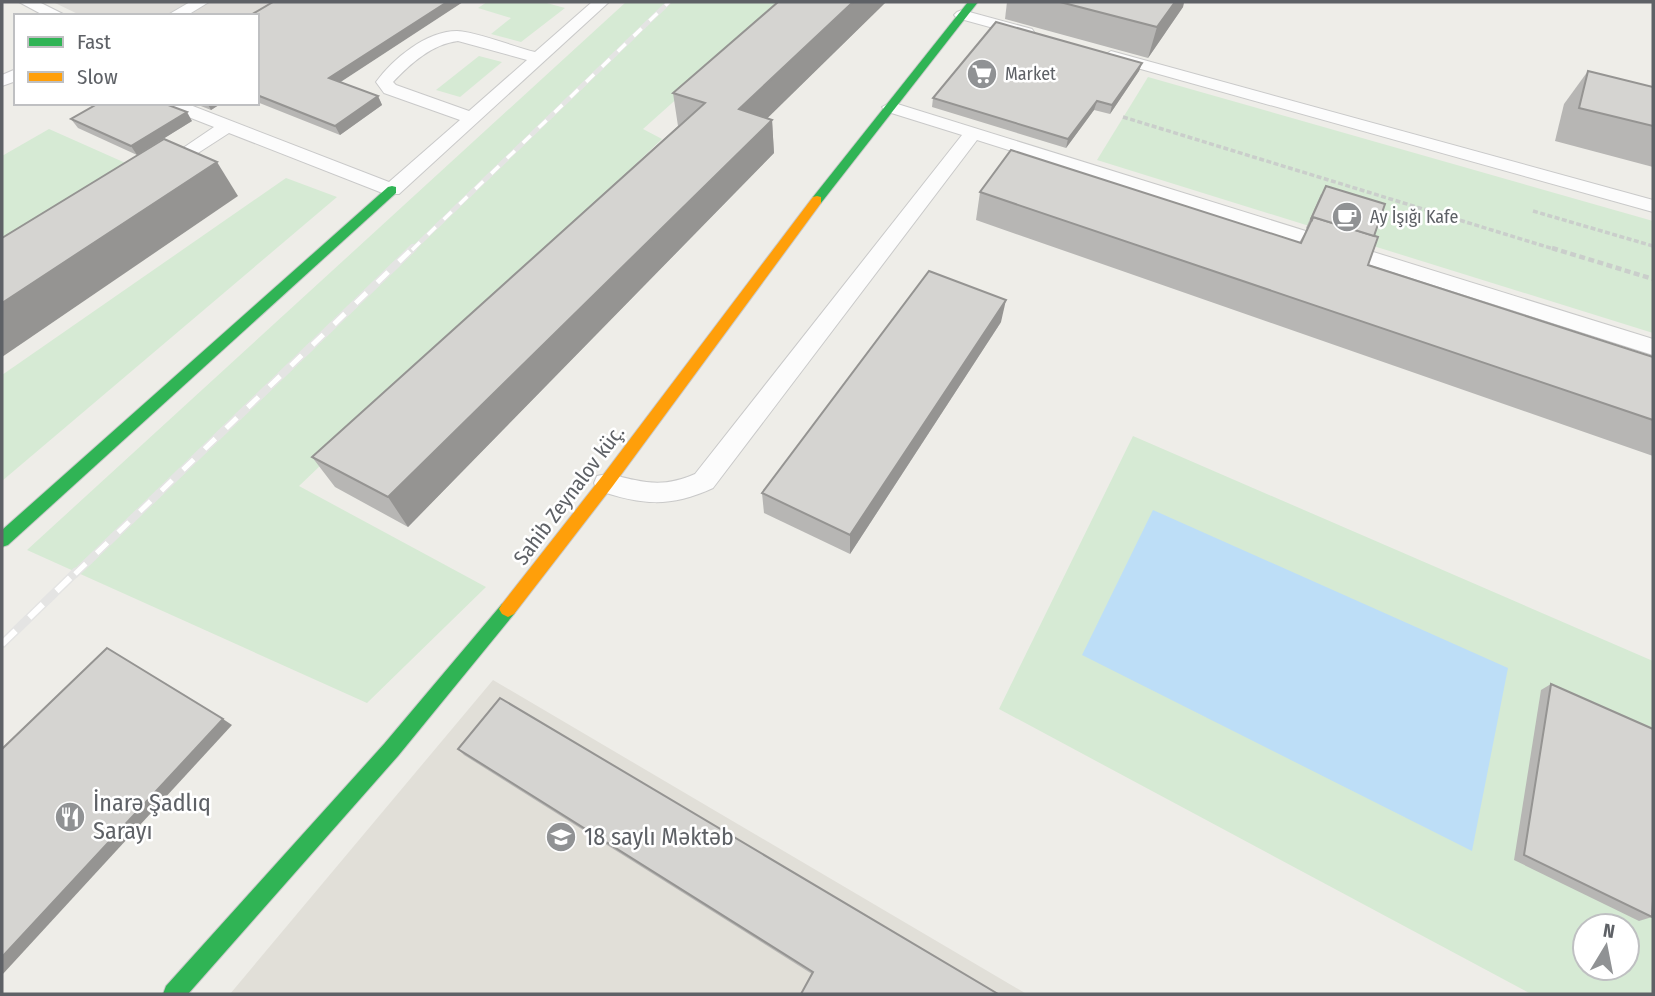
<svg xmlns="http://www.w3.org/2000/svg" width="1655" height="996" font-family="'Fira Sans Condensed',sans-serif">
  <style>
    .industrial { fill: #dedcd8 }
    .education { fill: #e1dfd8 }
    .green { fill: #d6ead4; fill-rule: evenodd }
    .water { fill: #bddef7 }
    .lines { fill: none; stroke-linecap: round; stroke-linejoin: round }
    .lane-casing { stroke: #c9c9c9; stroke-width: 2 }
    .fast-casing { stroke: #c9c9c9; stroke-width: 2 }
    .slow-casing { stroke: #c9c9c9; stroke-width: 2 }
    .path-far1 { stroke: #cacecb; stroke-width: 3.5; stroke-dasharray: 5 2.5; stroke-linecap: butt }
    .path { stroke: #cacecb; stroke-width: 4.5; stroke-dasharray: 6 3.5; stroke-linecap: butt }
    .lane { fill: #fcfcfc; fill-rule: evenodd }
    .fast { fill: #30b455; fill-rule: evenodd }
    .slow { fill: #ff9f0a; fill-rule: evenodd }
    .rail-far2-casing { stroke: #e4e4e3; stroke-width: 5 }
    .rail-far1-casing { stroke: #e4e4e3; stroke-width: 8 }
    .rail-casing { stroke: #e4e4e3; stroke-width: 9 }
    .rail-far2 { stroke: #fff; stroke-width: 3.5; stroke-dasharray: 11; stroke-linecap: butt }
    .rail-far1 { stroke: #fff; stroke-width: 5; stroke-dasharray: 15; stroke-linecap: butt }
    .rail { stroke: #fff; stroke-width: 6; stroke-dasharray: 19; stroke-linecap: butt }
    .wall { fill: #b7b6b4 }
    .shaded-wall { fill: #959492 }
    .building { fill: #d5d4d1; stroke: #959492; stroke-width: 2 }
    .labels { text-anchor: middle; stroke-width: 5; stroke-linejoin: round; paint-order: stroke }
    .far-poi-label { font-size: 18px; fill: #5e6166; stroke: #fff; text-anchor: start }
    .street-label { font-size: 21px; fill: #5e6166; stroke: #fff }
    .near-poi-label { font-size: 24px; fill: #5e6166; stroke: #fff; text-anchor: start }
  </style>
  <rect width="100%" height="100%" fill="#eeede8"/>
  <path class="industrial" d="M53 2H380L257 16H82Z"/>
  <path class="education" d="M493 680 1025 993 1028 994H230Z"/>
  <g class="green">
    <path d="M487 2H543L565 8 521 42 491 34 511 18 478 8Z"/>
    <path d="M626 2H785L643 129 662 139 299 486 486 587 367 703 27 550Z"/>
    <path d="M479 56 502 62 460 97 436 90Z"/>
    <path d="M1148 77 1653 221V333L1097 160Z"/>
    <path d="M49 129 139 169 2 254V156Z"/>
    <path d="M286 178 337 197 2 481V375Z"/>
    <path d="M1133 436 1653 661V994H1531L999 709ZM1585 926H1627V968H1585Z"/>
  </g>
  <path class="water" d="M1153 510 1508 668 1472 851 1082 655Z"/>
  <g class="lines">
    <g class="lane-casing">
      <g id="lane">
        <path d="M19 2H39L67 16H45Z"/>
        <path d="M190 2H209L186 16H166Z"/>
        <path d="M592 2H609L399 194H385L229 133 170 171 164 173 155 167 214 127 163 107 161 103H185L389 182 460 120 384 93 376 82C393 59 426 31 457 31 477 32 514 47 535 52ZM458 41 527 60 469 111 396 85 393 82C410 64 432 44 458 41Z"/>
        <path d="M962 10 1032 29 1034 32 1026 37 957 18 954 15 957 12Z"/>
        <path d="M1111 51 1653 200V212L1105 59 1103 56Z"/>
        <path d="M16 69V81L2 86V75Z"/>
        <path d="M891 102 1653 339V355L977 140 713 488C670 508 641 505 597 490L594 483 597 476C610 472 622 478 635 480 657 485 675 483 695 474L962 135 885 111 882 107Z"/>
      </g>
    </g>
    <g class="fast-casing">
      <g id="fast">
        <path d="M968 2H978L821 203H813V197Z"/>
        <path d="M392 186 396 187V193L8 545 2 547V530L388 187Z"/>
        <path d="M508 601 514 604 517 609 514 614 398 756 188 994H163L166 986 384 744 502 604Z"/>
      </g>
    </g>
    <g class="slow-casing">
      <path id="slow" d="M817 196 821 197V203L612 487 514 614 508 617 502 614 499 609 502 604 600 479 813 197Z"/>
    </g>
    <g class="path-far1">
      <path d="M1123 117 1557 250"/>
      <path d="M1533 211 1653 246"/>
    </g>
    <path class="path" d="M1552 248 1653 279"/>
    <use href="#lane" class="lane"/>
    <use href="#fast" class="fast"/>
    <use href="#slow" class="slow"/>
    <g class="rail-far2-casing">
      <path id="rail-far2" d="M412 250 669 2"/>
    </g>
    <g class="rail-far1-casing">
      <path id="rail-far1" d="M75 574 413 248"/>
    </g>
    <g class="rail-casing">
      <path id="rail" d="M2 644 76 572"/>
    </g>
    <use href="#rail-far2" class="rail-far2"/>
    <use href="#rail-far1" class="rail-far1"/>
    <use href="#rail" class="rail"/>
  </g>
  <g class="wall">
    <path d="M778 2H886L767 118 772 120 774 153 408 527 335 487 312 457 678 126 673 93Z"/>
    <path d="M1007 2H1184L1183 7 1148 58 1005 19Z"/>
    <path d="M257 16 341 82 378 96 382 105 340 135 257 102Z"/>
    <path d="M1142 63 1139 71 1110 114 1094 110 1066 148 932 107 933 98Z"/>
    <path d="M1588 71 1653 87V167L1555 141 1564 104Z"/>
    <path d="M193 103H222L211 110Z"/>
    <path d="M71 119 192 121 137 155 78 128Z"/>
    <path d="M980 192 1299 243 1307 229 1306 228 1321 194 1374 236 1368 265 1653 357V456L976 220Z"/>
    <path d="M1001 322 850 554 764 513 762 493Z"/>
    <path d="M1551 684 1652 917 1639 921 1514 860 1541 690Z"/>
    <path d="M458 749 998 994 812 974 464 755Z"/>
  </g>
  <g class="shaded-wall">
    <path d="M447 2H463L333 87 329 78Z"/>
    <path d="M853 2H886L742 143 739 109Z"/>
    <path d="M1175 2H1184L1183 7 1148 58 1157 27Z"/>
    <path d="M1142 63 1139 71 1110 114 1112 105Z"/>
    <path d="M378 96 382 105 340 135 335 126Z"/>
    <path d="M1097 101 1094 110 1066 148 1068 139Z"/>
    <path d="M207 103H222L211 110Z"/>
    <path d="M187 112 192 121 137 155 131 146Z"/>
    <path d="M772 120 774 153 408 527 388 497Z"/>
    <path d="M217 162 238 196 2 357V303Z"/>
    <path d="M1006 300 1001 322 850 554V535Z"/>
    <path d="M223 719 232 725 2 975V957Z"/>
  </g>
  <g class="building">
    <path d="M273 2H447L329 78 378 96 335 126 257 95V16H249Z"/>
    <path d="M778 2H853L739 109 772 120 388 497 312 457 705 103 673 93Z"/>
    <path d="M1060 2H1175L1157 27Z"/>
    <path d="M996 22 1142 63 1112 105 1097 101 1068 139 933 98Z"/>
    <path d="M1588 71 1653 87V126L1579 108Z"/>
    <path d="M99 103H163L187 112 131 146 71 119Z"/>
    <path d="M164 139 217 162 2 303V238Z"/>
    <path d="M1011 150 1301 243 1313 217 1378 237 1368 265 1653 357V420L980 192Z"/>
    <path d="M1326 186 1385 204 1374 236 1313 217 1312 220 1311 219Z"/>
    <path d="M929 271 1006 300 850 535 762 493Z"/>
    <path d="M107 648 223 719 2 957V749Z"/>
    <path d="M1551 684 1653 729V901L1652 917 1524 855Z"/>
    <path d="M500 698 998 994H801L813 972 458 749Z"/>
  </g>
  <defs>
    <g id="supermarket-disc" transform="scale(1.575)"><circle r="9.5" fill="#909294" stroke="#fff"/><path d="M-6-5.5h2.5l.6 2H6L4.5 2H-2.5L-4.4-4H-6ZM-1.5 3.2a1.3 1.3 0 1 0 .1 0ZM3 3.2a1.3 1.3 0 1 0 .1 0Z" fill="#fff"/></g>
    <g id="cafe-disc" transform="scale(1.575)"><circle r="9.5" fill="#909294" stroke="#fff"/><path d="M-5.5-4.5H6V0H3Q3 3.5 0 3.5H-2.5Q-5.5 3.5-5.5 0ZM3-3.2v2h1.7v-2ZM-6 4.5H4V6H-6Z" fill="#fff"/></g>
    <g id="restaurant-disc" transform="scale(1.575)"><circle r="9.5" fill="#909294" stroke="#fff"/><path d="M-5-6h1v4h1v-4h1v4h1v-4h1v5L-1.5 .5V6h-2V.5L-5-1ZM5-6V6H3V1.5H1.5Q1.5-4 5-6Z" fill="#fff"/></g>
    <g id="school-disc" transform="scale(1.575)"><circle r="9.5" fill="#909294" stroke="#fff"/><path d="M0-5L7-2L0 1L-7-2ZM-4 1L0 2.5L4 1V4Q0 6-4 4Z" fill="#fff"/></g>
  </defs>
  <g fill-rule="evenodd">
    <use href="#supermarket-disc" x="982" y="74"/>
    <use href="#cafe-disc" x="1347" y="217"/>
    <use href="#restaurant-disc" x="70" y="817"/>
    <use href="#school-disc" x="561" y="837"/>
  </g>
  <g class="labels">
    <g class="far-poi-label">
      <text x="1005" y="80">Market</text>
      <text x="1370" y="223">Ay İşığı Kafe</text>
    </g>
    <g class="street-label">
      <text transform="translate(569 495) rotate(-53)" y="7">Sahib Zeynalov küç.</text>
    </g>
    <g class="near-poi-label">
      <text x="93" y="811">İnarə Şadlıq<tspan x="93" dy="28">Sarayı</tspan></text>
      <text x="584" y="845">18 saylı Məktəb</text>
    </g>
  </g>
  <rect width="1655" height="996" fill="none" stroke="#5e6166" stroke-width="7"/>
  <rect x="14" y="14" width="245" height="91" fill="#ffffff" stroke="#bfc0c2" stroke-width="2"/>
  <rect x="28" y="37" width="35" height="10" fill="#30b455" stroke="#bfc0c2" stroke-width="2"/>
  <text x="77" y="49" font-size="21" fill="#5e6166">Fast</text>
  <rect x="28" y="72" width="35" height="10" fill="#ff9f0a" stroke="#bfc0c2" stroke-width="2"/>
  <text x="77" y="84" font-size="21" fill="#5e6166">Slow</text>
  <g transform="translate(1606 947) rotate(10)"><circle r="33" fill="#ffffff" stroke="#bfc0c2" stroke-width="2"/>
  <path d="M0-5L12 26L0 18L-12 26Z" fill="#909294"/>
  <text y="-10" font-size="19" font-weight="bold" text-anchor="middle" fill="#5e6166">N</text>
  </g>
</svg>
